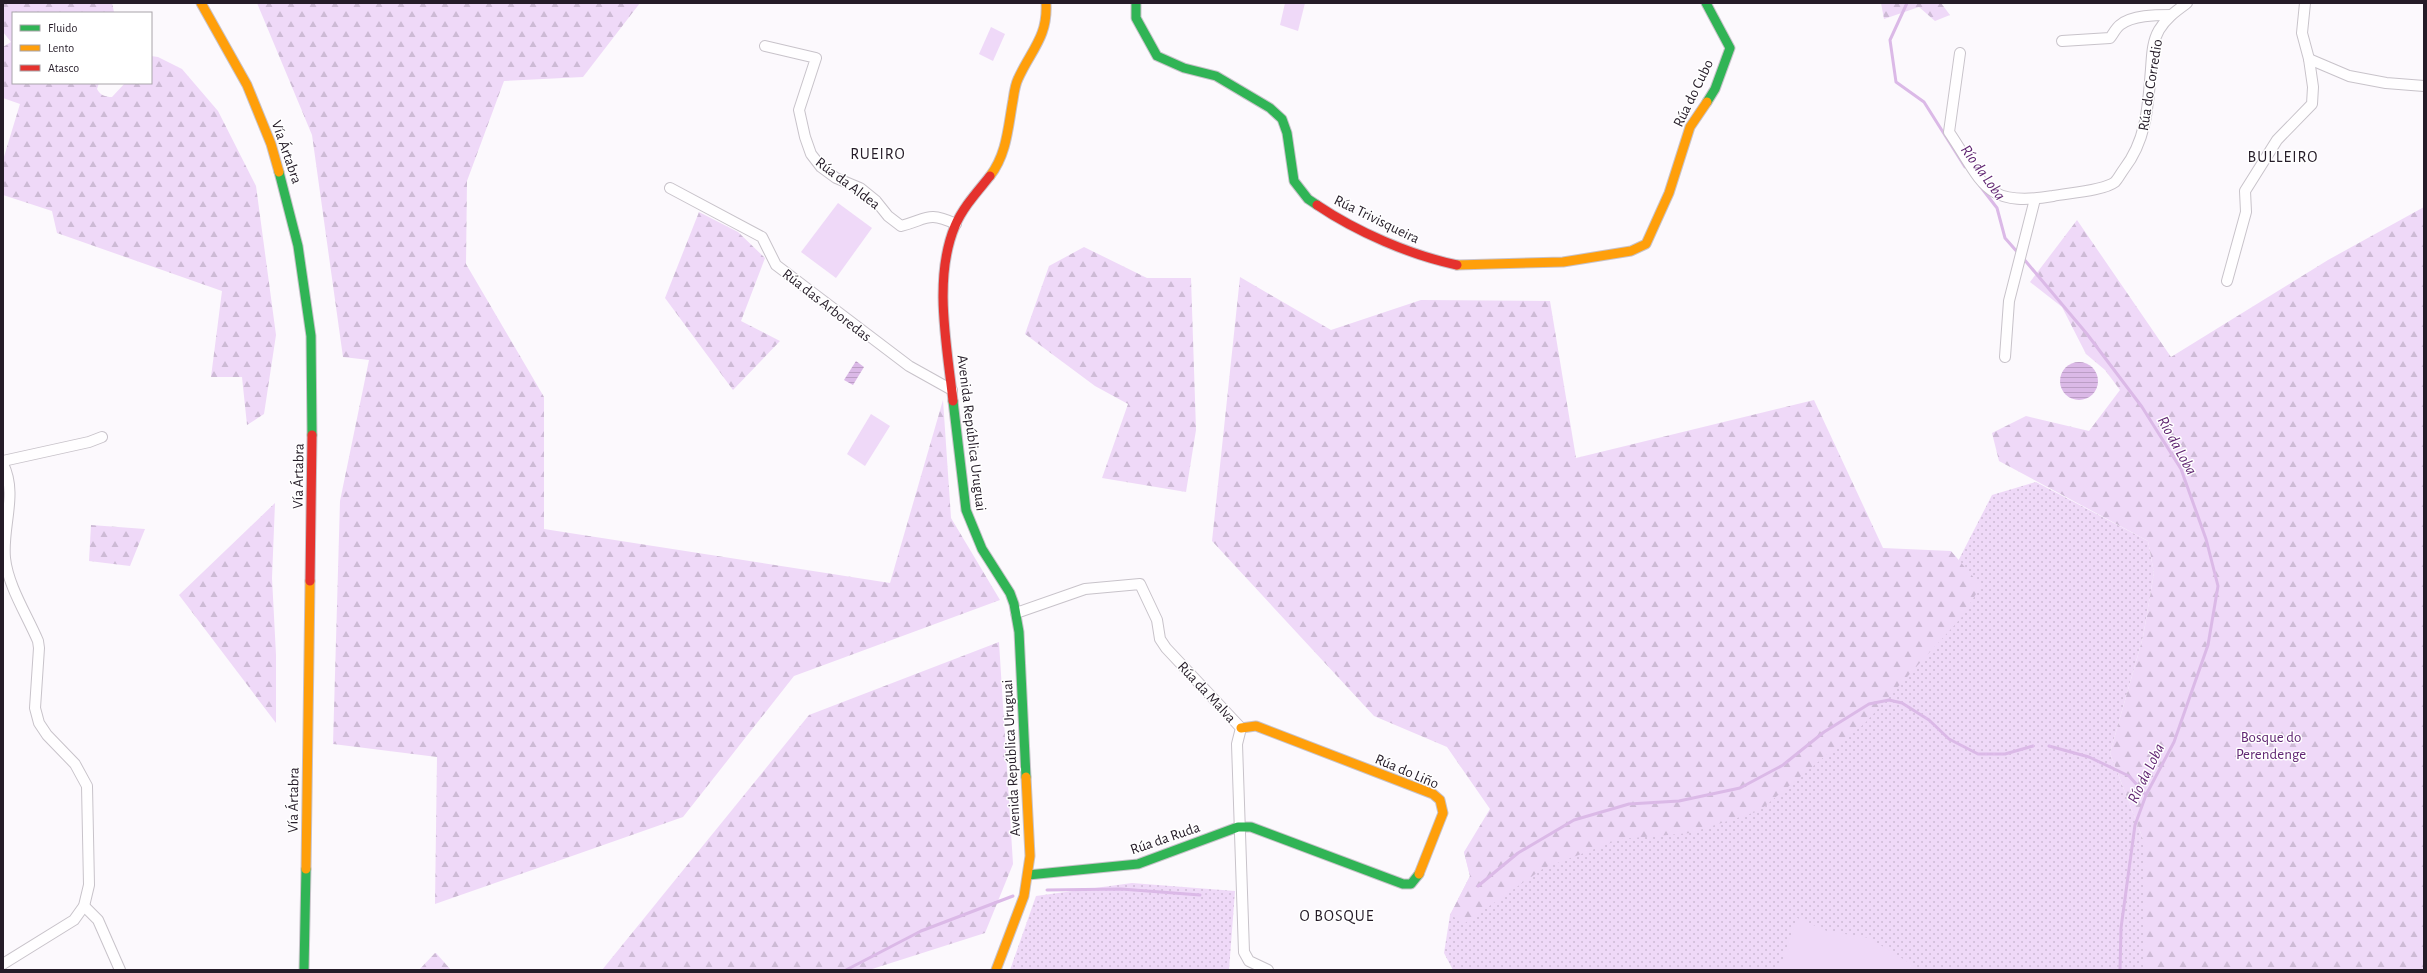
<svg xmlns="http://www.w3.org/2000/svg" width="2427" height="973" font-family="'Alegreya Sans',sans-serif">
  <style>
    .grass { fill: url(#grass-dots) }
    .forest { fill: url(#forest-firs) }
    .green { fill: #efd9f8 }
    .water { fill: url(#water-rules) }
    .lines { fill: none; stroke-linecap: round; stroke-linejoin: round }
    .stream { stroke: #dbb9e7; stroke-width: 3 }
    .street-casing { stroke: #c8c3ca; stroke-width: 12 }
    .fast-casing { stroke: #c8c3ca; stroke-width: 11 }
    .slow-casing { stroke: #c8c3ca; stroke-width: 11 }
    .jam-casing { stroke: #c8c3ca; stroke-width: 11 }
    .street { stroke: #fffeff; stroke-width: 10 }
    .fast { stroke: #30b455; stroke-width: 9 }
    .slow { stroke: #ff9f0a; stroke-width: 9 }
    .jam { stroke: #e5322d; stroke-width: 9 }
    .labels { text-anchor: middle; stroke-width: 3; stroke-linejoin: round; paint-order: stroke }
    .street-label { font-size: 15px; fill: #251c28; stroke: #fff }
    .park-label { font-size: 15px; fill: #612773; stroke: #fff }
    .neighbourhood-label { font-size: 16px; letter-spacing: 1px; fill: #251c28; stroke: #fff }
    .water-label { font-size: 16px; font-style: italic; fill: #612672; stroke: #fff }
  </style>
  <defs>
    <pattern id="grass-dots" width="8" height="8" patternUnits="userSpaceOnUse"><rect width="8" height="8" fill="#efd9f8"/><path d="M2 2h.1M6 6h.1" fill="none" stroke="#cdbad5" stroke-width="1.8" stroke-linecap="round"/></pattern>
    <pattern id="forest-firs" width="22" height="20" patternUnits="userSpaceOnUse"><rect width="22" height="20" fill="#efd9f8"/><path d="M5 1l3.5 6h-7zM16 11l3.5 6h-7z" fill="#cdbad5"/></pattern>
    <pattern id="water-rules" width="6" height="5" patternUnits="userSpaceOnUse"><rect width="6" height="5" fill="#dbb9e7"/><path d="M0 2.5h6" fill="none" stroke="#bc9ec6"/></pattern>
  </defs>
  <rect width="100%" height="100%" fill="#fcf9fd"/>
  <g class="grass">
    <path d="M2036 482 2148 541 2154 573 2143 637 2110 753 2143 839V970H1453L1444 953 1450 915 1470 876 1464 852 1934 608 1992 495Z"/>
    <path d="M1132 883 1235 891 1229 970H1010L1036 896Z"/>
  </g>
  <g class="forest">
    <path d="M3 3H112L114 12 13 13V83H99L97 89C100 95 105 97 112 97L125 83H151V56L158 57 182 69 218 111 256 186 276 335 264 414 247 425 242 377H211L222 291 57 233 52 211 3 195V160L20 104 3 98V47L11 42 3 32Z"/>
    <path d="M257 3H640L583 77 504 81 467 181 466 264 544 397V529L890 583 943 400 951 518 1000 600 794 676 683 817 435 904 437 757 333 744 340 501 369 360 343 357 312 135Z"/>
    <path d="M1881 3H1941L1950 15 1935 21 1919 7 1884 19Z"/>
    <path d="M2424 207V970H2143V839L2110 753 2143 637 2154 573 2148 541 1999 461 1992 433 2026 416 2089 431 2120 390 2105 370 2086 354 2062 307 2030 282 2077 220 2171 357 2328 260Z"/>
    <path d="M699 212 738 232 765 258 741 321 780 341 733 390 665 298Z"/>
    <path d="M1084 247 1147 278H1191L1196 430 1186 492 1102 478 1128 404 1095 386 1025 334 1049 266Z"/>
    <path d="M1240 277 1331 330 1421 300 1550 301 1576 458 1814 400 1883 548 1951 551 1981 586 1961 618 1865 723 1759 811 1690 833 1621 839 1544 868 1465 923 1450 915 1470 876 1464 852 1490 809 1447 747 1374 716 1212 541Z"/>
    <path d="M275 503 272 578 276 655V723L179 595Z"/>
    <path d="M91 525 145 529 130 566 89 561Z"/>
    <path d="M999 642 1013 864 985 933 869 970H602L809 715Z"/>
    <path d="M436 953 451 970H419L435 953Z"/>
  </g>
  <g class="green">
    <path d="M1285 3H1305L1298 31 1280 25Z"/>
    <path d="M991 27 1005 34 993 61 979 54Z"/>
    <path d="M838 203 872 228 836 278 801 252Z"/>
    <path d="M871 414 890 426 865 466 847 454Z"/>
    <path d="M1797 918 1827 931 1869 938 1921 970H1779Z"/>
  </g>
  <g class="water">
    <path d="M856 361 864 367 853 385 844 380Z"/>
    <circle cx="2079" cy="381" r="19"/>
  </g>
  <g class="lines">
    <g class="stream">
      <path d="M1907 3 1890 40 1896 82 1924 102 1965 167"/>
      <path d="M1980 186 1997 208 2005 238 2019 254"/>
      <path d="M2023 258 2087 334 2142 407 2181 469 2206 539 2218 586 2208 645 2174 742 2146 795 2135 825 2121 928 2120 970"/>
      <path d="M2049 746 2089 757 2129 776 2146 795"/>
      <path d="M1478 886 1518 853 1574 820 1629 804 1679 801 1740 788 1783 765 1824 732 1869 704 1889 700 1902 703 1929 720 1949 739 1978 754H2005L2033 746"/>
      <path d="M1047 890 1121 889 1200 895"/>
      <path d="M846 970 921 931 1013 896"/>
    </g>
    <g class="street-casing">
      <g id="street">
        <path d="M2062 41 2110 38C2113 34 2116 28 2120 25 2132 15 2156 15 2171 15"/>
        <path d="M765 46 816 58 799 110 805 137 811 154 821 167 836 178 860 188 876 201 888 216 901 226C928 219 927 211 956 224"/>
        <path d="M1960 53 1949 132C1983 182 1983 208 2053 196 2068 193 2103 191 2115 182 2118 179 2121 173 2124 169 2147 139 2148 105 2151 69 2152 56 2152 42 2159 30 2166 18 2176 11 2187 3"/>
        <path d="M2309 59 2349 76 2386 83 2424 86"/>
        <path d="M670 188 762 237 776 265 909 366 952 390"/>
        <path d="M2227 281 2246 212 2245 191 2277 140 2312 104 2313 87 2309 59 2302 33 2305 3"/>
        <path d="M2005 357 2009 301 2035 199"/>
        <path d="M3 461 89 442 102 437"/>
        <path d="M3 464C18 494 2 526 5 558 8 586 27 615 38 641L39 648 35 708 39 723 47 735 75 764 87 786 89 885 84 906 74 920 3 964"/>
        <path d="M1016 613 1085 589 1140 584 1157 620 1160 639 1166 648 1241 728 1237 744 1244 952 1249 961 1268 970"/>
        <path d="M84 906 98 920 120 970"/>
      </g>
    </g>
    <g class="fast-casing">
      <g id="fast">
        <path d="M1136 3V18L1157 56 1184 68 1216 76 1270 108 1282 119 1287 133 1294 181 1308 199 1317 205"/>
        <path d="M1706 3 1730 48 1715 89 1707 102"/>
        <path d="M279 172 298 246 311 336 312 435"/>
        <path d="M953 401 966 510 982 549 1010 593 1014 604 1019 632 1026 777"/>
        <path d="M1028 875 1138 864 1238 827H1251L1403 884H1411L1419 874"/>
        <path d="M304 970 306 869"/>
      </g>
    </g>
    <g class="slow-casing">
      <g id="slow">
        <path d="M201 3 247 85 271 144 279 172"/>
        <path d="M990 176C1007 154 1008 127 1013 100 1014 93 1015 85 1018 79 1031 50 1048 37 1046 3"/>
        <path d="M1457 265 1563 262 1631 251 1646 244 1669 193 1690 127 1707 102"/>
        <path d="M1241 728 1256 726 1433 794 1440 800 1443 813 1419 874"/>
        <path d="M306 869 310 581"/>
        <path d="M996 970 1024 896 1030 856 1026 777"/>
      </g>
    </g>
    <g class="jam-casing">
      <g id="jam">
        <path d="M1317 205C1357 232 1410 255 1457 265"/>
        <path d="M953 401C947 346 933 278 955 226 963 207 978 191 990 176"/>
        <path d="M310 581 312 435"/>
      </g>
    </g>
    <use href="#street" class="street"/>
    <use href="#fast" class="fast"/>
    <use href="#slow" class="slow"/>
    <use href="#jam" class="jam"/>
  </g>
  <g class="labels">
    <g class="street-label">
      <text transform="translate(2150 85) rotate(-81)" y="5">Rúa do Corredio</text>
      <text transform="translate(1693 93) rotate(-64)" y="5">Rúa do Cubo</text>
      <text transform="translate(287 152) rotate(71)" y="5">Vía Ártabra</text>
      <text transform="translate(848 183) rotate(37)" y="5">Rúa da Aldea</text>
      <text transform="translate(1377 219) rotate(26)" y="5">Rúa Trivisqueira</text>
      <text transform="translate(827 305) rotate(38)" y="5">Rúa das Arboredas</text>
      <text transform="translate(972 433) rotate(83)" y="5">Avenida República Uruguai</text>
      <text transform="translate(298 476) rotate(-89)" y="5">Vía Ártabra</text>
      <text transform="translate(1207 692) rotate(47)" y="5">Rúa da Malva</text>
      <text transform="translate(1011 758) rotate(-93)" y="5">Avenida República Uruguai</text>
      <text transform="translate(1407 771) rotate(23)" y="5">Rúa do Liño</text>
      <text transform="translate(293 800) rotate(-89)" y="5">Vía Ártabra</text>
      <text transform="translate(1165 838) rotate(-19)" y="5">Rúa da Ruda</text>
    </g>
    <g class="park-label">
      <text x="2271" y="742">Bosque do<tspan x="2271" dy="17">Perendenge</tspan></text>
    </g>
    <g class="neighbourhood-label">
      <text x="878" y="159">RUEIRO</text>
      <text x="2283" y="162">BULLEIRO</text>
      <text x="1337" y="921">O BOSQUE</text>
    </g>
    <g class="water-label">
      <text transform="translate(1984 172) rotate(54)" y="6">Río da Loba</text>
      <text transform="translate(2178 445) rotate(61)" y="6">Río da Loba</text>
      <text transform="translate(2145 773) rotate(-64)" y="6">Río da Loba</text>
    </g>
  </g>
  <rect width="2427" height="973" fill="none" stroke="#251c28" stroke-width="8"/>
  <rect x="12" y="12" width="140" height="72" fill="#ffffff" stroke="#a8a4a9"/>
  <rect x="20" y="25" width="20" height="6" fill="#30b455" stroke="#a8a4a9"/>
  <text x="48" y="32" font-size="12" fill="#251c28">Fluido</text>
  <rect x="20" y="45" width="20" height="6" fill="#ff9f0a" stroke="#a8a4a9"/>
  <text x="48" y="52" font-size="12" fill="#251c28">Lento</text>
  <rect x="20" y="65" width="20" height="6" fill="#e5322d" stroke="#a8a4a9"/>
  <text x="48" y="72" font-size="12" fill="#251c28">Atasco</text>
</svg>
